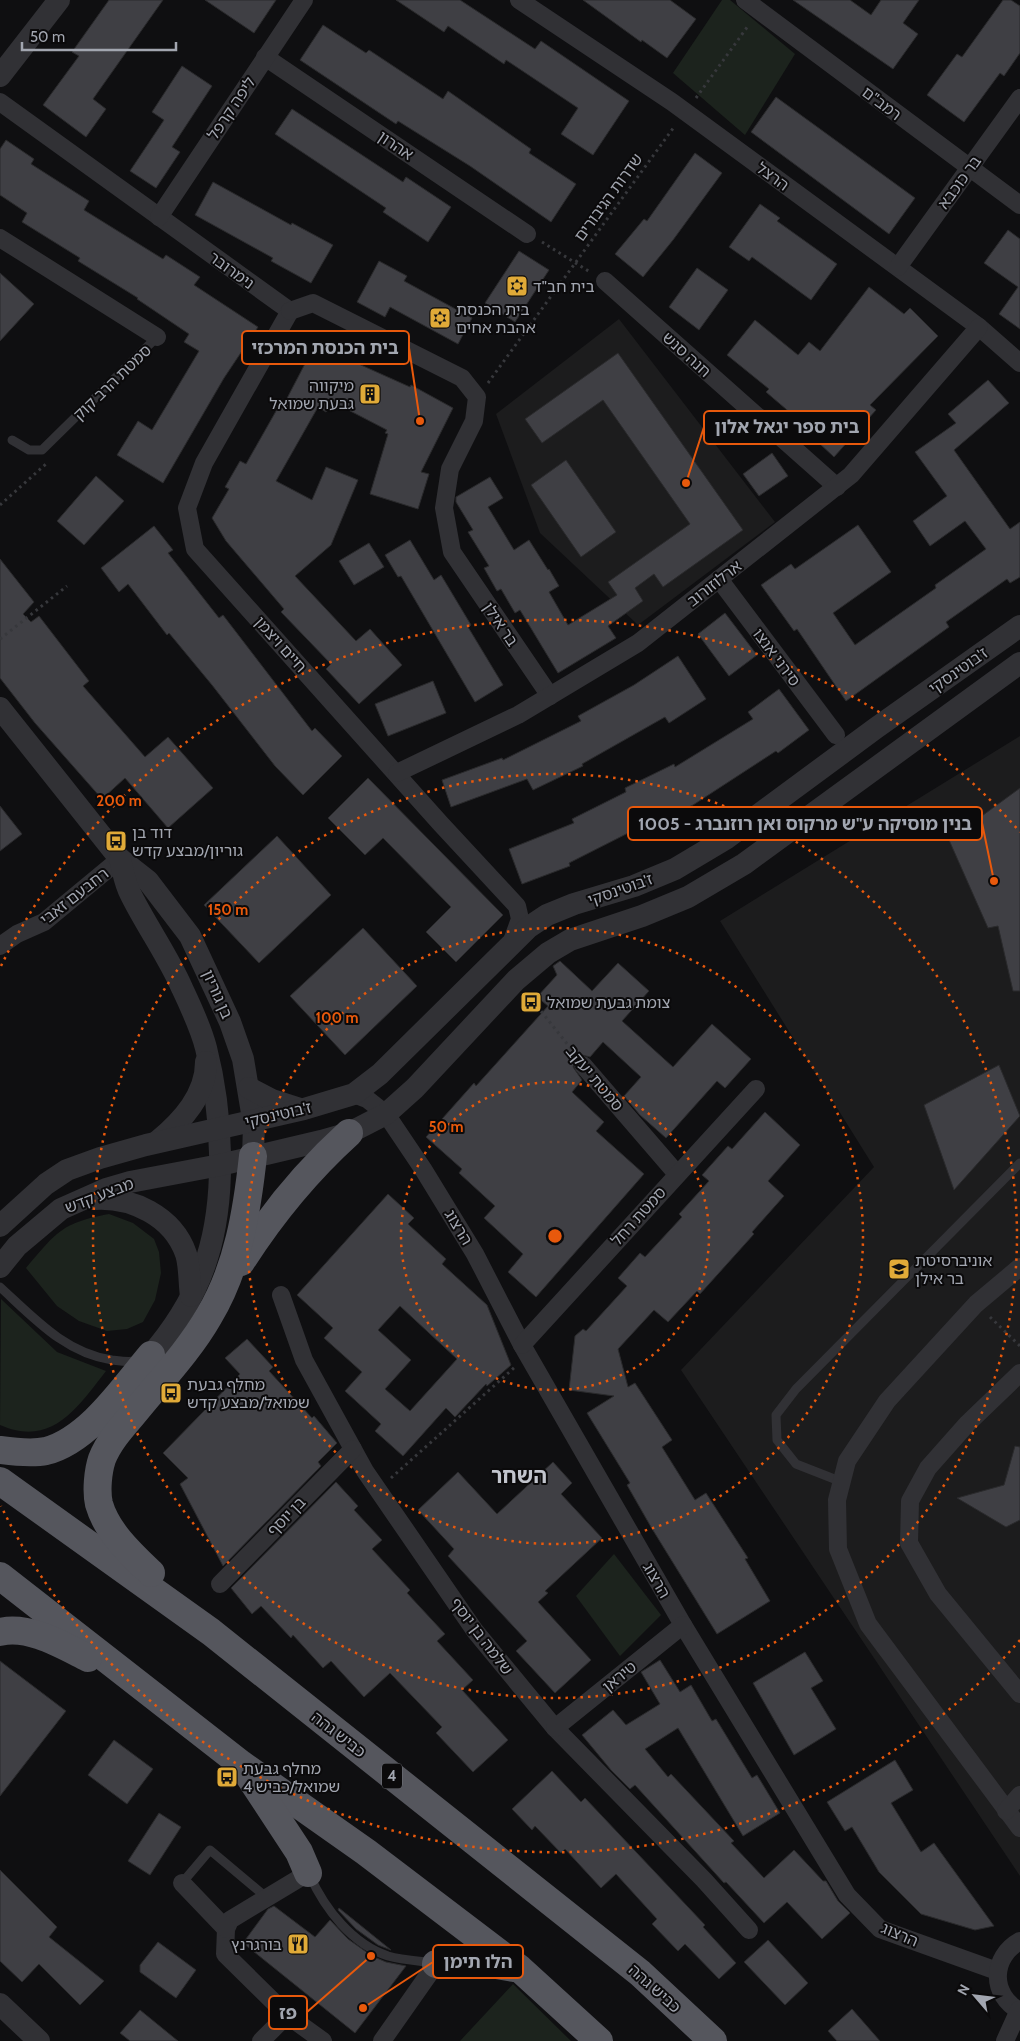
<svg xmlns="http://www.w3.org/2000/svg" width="1020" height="2041" font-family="Cabin,'Noto Sans Hebrew',sans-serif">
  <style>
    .built { fill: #1c1c1d }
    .green { fill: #1c231d }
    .building { fill: #3f3f44; stroke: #2a2a2c; fill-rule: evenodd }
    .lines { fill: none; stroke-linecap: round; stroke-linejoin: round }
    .path { stroke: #37383c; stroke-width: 3; stroke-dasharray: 2.5 4; stroke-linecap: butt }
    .service { stroke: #313135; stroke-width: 9 }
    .minor { stroke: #313135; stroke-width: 18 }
    .tertiary { stroke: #313135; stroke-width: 22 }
    .trunk { stroke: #55565d; stroke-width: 28 }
    .ring { fill: none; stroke: #e8590c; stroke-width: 2.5; stroke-dasharray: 2.5 5 }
    .labels { text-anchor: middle; stroke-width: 4; stroke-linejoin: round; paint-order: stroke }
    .shield { fill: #0b0a0b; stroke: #75777e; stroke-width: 1 }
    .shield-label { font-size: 15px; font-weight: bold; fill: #a2a6b0 }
    .street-label { font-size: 16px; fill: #a2a6b0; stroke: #0b0a0b }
    .poi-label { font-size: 16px; fill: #a2a6b0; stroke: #0b0a0b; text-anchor: start }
    .district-label { font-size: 21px; font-weight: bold; fill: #c2c5cd; stroke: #0b0a0b }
    .centre { fill: #e8590c; stroke: #0b0a0b; stroke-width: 2.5 }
    .ring-label { font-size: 15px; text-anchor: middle; font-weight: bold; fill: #e8590c; stroke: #0b0a0b; stroke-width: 4; stroke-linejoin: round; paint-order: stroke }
    .leader { fill: none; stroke: #e8590c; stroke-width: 2 }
    .callout-dot { fill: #e8590c; stroke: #0b0a0b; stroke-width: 2 }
    .callout { fill: #0b0a0b; stroke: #e8590c; stroke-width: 2 }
    .callout-label { font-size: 18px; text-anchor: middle; font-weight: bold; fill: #a2a6b0 }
  </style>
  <rect width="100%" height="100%" fill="#0f0f11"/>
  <g class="built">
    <path d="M619 319 775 522 638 625 540 533 496 414Z"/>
    <path d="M1020 736V1876L681 1370 874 1167 720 921Z"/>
  </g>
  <g class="green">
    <path d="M722 0H730L795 54 745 135 673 73Z"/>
    <path d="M109 1214 133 1223 154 1239 159 1252 161 1273 155 1300 143 1322 127 1329 107 1331 79 1321 57 1306 26 1268C57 1232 61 1223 109 1214Z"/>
    <path d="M1 1299 57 1352 106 1371C78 1407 52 1448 0 1425Z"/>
    <path d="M614 1554 661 1615 620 1656 576 1596Z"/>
    <path d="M513 1984 571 2041H460Z"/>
  </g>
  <g class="building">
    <path d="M109 0H163L93 99 106 109 86 137 43 105 79 56 72 52Z"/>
    <path d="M205 0H276L254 33Z"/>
    <path d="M396 0H460L535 49 541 41 629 101 593 155 561 134 578 108 506 60 504 64 448 26 444 32Z"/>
    <path d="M583 0H670L696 19 667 58 642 40 641 42Z"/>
    <path d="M793 0H850L871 15 881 0H919L903 23 918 34 893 69Z"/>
    <path d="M1003 0H1011L1020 6V53L1004 76 1000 73 964 122 927 95 957 54 962 57Z"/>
    <path d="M323 25 366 53 369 50 443 99 448 91 531 149 529 153 576 184 551 222 470 166 398 121 396 124 300 60Z"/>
    <path d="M182 66 212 86 172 147 180 152 156 188 130 171 164 120 152 112Z"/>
    <path d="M776 97 915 198 889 234 751 132Z"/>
    <path d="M292 109 403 182 406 177 451 207 428 242 383 212 386 208 275 134Z"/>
    <path d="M6 140 34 159 31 164 89 201 84 210 163 259 166 255 200 277 194 285 258 327 224 378 163 483 117 455 138 421 152 430 199 351 184 342 189 334 137 299 138 298 78 261 80 258 22 222 27 213 0 195V149Z"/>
    <path d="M695 153 722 173 673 240 643 277 615 254 644 219 647 221Z"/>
    <path d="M213 182 291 225 292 223 333 245 311 283 271 261 273 258 195 215Z"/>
    <path d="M760 204 780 218 777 221 837 264 811 300 752 257 749 261 729 247Z"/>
    <path d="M1008 230 1020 239V329L999 314 1018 287 984 263Z"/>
    <path d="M519 251 549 270 515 322 485 303Z"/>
    <path d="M379 261 407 276 404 281 472 318 458 344 390 307 385 317 357 302Z"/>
    <path d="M697 268 728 290 699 330 669 307Z"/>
    <path d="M0 273 34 304 0 341Z"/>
    <path d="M869 287 904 314 910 308 938 336 870 405 876 410 834 457 805 430 807 427 766 392 769 389 727 355 755 320 798 355 809 342 820 351Z"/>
    <path d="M320 335 356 354 352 361 410 387 411 385 453 408 421 472 429 474 418 509 370 494 388 434 385 433 387 430 331 401 326 412 318 407 276 481 312 500 326 467 358 480 331 545 295 576 356 641 370 629 402 665 359 704 326 669 331 664 281 612 284 609 226 541 212 518 229 489 225 487 240 461 246 464 280 404 283 406Z"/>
    <path d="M618 353 743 530 663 587 654 574 635 588 643 601 608 626 616 638 558 673 520 610 515 613 501 589 497 591 484 568 489 566 468 532 473 530 456 502V497L490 477 503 498 488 507 514 550 529 540 548 570 549 569 559 586 549 592 568 625 617 595 608 582 690 524 603 400 542 443 525 419Z"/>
    <path d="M988 380 1009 403 954 450 1010 529 1020 522V577L1010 583 1007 579 946 622 949 627 846 701 797 629 794 631 761 585 791 564 795 569 858 525 891 572 833 613 855 645 936 588 935 585 986 549 965 521 930 546 913 521 947 496 915 452 956 423 948 414Z"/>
    <path d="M772 453 788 476 759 496 743 474Z"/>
    <path d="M566 460 616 532 581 557 531 485Z"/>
    <path d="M96 476 124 501 84 545 57 521Z"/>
    <path d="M154 526 173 550 168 553 219 618 223 615 312 731 315 728 342 756 303 795 275 766 212 685 169 633 167 635 128 584 119 592 101 568Z"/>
    <path d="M410 540 434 580 441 575 471 625 468 627 503 685 475 702 401 576 398 577 385 555Z"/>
    <path d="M369 543 384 567 354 585 339 561Z"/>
    <path d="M0 559 34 602 23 614 31 622 39 616 89 681 83 686 145 757 168 737 213 788 168 828 125 778 102 799 35 723 0 678Z"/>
    <path d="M725 613 757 655 729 676 698 634Z"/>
    <path d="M678 656 706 699 669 723 665 717 582 764 583 766 533 790 527 779 451 807 442 780 502 758 503 760 581 721 578 716 634 685Z"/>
    <path d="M433 681 446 713 388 736 375 704Z"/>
    <path d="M779 689 809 730 778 753 776 751 693 805 644 828 642 826 569 863 570 866 522 884 509 849 574 823 572 819 626 792 625 788 674 764 675 767 753 719 748 712Z"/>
    <path d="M368 778 503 915 456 962 426 932 451 907 383 838 365 855 328 818Z"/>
    <path d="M1020 788V991H1013L998 926 988 928 949 840Z"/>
    <path d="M0 806 22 834 0 851Z"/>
    <path d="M277 836 331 895 259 963 204 905Z"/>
    <path d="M363 928 417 986 345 1055 290 996Z"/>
    <path d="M560 961 592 991 618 963 649 991 622 1021 673 1067 712 1024 751 1059 725 1088 717 1081 666 1138 640 1115 624 1096 641 1077 603 1042 590 1057 582 1055 576 1057 573 1067 582 1080 572 1092 604 1122 596 1131 644 1174 536 1297 508 1272 523 1254 484 1218 495 1206 459 1173 462 1169 426 1137 474 1083 476 1086 548 1006 537 997 557 975 553 966Z"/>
    <path d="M999 1065 1020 1116 954 1190 924 1105Z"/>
    <path d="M765 1112 800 1145 768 1181 784 1196 752 1232 754 1234 700 1294 697 1291 668 1322 654 1310 618 1349 628 1387 635 1383 672 1440 662 1447 695 1500 706 1493 748 1558 745 1559 770 1601 717 1634 651 1527 627 1485 630 1483 587 1413 614 1396 569 1390 575 1336 583 1329 586 1331 627 1286 618 1278 640 1253 645 1257 682 1217 679 1214 709 1181 702 1175 728 1146 732 1149Z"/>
    <path d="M388 1194 414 1218 408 1224 446 1259 442 1264 487 1305 511 1365 487 1386 486 1384 455 1417 446 1408 403 1456 375 1431 381 1424 345 1391 362 1372 324 1338 333 1328 297 1295ZM400 1306 457 1359 410 1411 385 1389 411 1360 378 1330Z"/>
    <path d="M247 1339 273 1367 269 1371 312 1418 314 1416 337 1443 318 1462 321 1466 223 1566 180 1484 188 1478 163 1453 240 1374 225 1358Z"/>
    <path d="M1015 1446 1020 1447V1520L1006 1527 957 1498 1004 1485Z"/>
    <path d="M553 1462 572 1483 561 1494 602 1538 545 1591 548 1593 538 1602 591 1660 555 1693 516 1651 527 1641 448 1556 454 1549 418 1510 458 1472 497 1514Z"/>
    <path d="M336 1482 358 1506 354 1510 382 1540 372 1549 410 1590 407 1593 445 1634 437 1641 473 1680 462 1690 508 1740 473 1772 436 1733 442 1727 390 1673 364 1697 331 1661 323 1668 293 1635 291 1638 261 1606 252 1614 231 1588Z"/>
    <path d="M805 1652 823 1681 811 1688 836 1729 794 1755 753 1683Z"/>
    <path d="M660 1660 680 1692 691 1685 712 1721 716 1719 752 1778 757 1775 780 1813 743 1836 678 1728 645 1749 668 1777 671 1774 734 1841 731 1843 764 1878 794 1850 823 1881H826L838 1901 850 1913 822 1939 787 1902 764 1923 726 1882 724 1883 635 1785 630 1789 611 1770 582 1735 613 1710 626 1725 660 1704 641 1672Z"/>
    <path d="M0 1661 66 1711 0 1796Z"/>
    <path d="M114 1740 153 1769 127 1804 88 1775Z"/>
    <path d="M895 1760 913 1790 891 1803 921 1852 934 1843 994 1926 975 1930 921 1914 879 1872 852 1827 845 1831 827 1802Z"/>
    <path d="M552 1771 581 1802 585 1798 705 1925 703 1927 736 1963 719 1979 685 1944 678 1951 652 1924 657 1919 616 1874 601 1888 565 1849 561 1853 535 1826 532 1830 512 1809Z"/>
    <path d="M159 1813 181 1827 150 1875 128 1861Z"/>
    <path d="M0 1870 57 1927 49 1937 104 1981 80 2005 39 1964 22 1982 0 1961Z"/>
    <path d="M274 1906 315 1937 330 1920 348 1939 372 1956 386 1962 406 1966 355 2033 243 1943 268 1909Z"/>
    <path d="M339 1908 391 1950 378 1945 356 1929 338 1910Z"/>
    <path d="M768 1940 808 1983 785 2005 744 1962Z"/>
    <path d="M158 1942 196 1970 176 1998 140 1972V1965Z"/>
    <path d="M852 2009 880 2041H837L828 2031Z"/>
    <path d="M140 2010 178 2041H130L120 2033Z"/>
  </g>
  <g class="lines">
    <g class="path">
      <path d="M696 98 748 26"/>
      <path d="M542 242 590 272"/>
      <path d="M488 383 674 127"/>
      <path d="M0 505 46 464"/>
      <path d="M0 639 67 586"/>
      <path d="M529 996 572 1050"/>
      <path d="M990 1317 1020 1346"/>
      <path d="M391 1478 515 1367"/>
    </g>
    <g class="service">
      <path d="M12 440 29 450H42L157 337"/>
      <path d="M0 1287C34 1318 65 1353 112 1360 121 1361 131 1363 139 1360"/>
      <path d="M842 1482 796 1464 777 1440 776 1415 796 1389 1020 1163"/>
      <path d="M310 1876C325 1909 352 1944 388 1956 402 1960 419 1961 434 1963"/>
      <path d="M182 1883 210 1850 266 1897"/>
    </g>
    <g class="minor">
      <path d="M519 0 672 102 979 327 1020 363"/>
      <path d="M745 0 1020 205"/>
      <path d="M265 57 527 234"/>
      <path d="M0 102 290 311"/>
      <path d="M159 217 304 0"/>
      <path d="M0 238 157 337"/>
      <path d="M898 267 1020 98"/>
      <path d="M605 281 837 487"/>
      <path d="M290 311 204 463 187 508 195 549 440 823 517 906 520 919 512 941"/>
      <path d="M290 311 313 303 462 378 477 397 474 421 450 469 444 508 452 552 550 696"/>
      <path d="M719 579 836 735"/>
      <path d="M397 773 518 715 638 643 851 475 979 327"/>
      <path d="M0 946 17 934 44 922 120 859"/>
      <path d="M583 1065 677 1174"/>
      <path d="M354 1094 367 1099 386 1114 423 1169 475 1254 522 1345 683 1625 847 1895 880 1929 997 1971"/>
      <path d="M1020 1267 976 1304 887 1401 847 1461 837 1500 838 1549 868 1624 1020 1828"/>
      <path d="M281 1295 304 1360 365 1471 475 1631 555 1728 704 1880 749 1930"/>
      <path d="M522 1345 756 1089"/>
      <path d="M1020 1373 967 1424 928 1468 910 1501 909 1543 938 1594 1020 1694"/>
      <path d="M220 1584 353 1449"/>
      <path d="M555 1728 683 1625"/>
      <path d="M1006 1811 1020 1795"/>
      <path d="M308 1873 230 1920 226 1929 225 1954 287 2015 323 2041"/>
      <path d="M182 1883 226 1929"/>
      <path d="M1020 1941C991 1957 990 1995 1020 2011"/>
      <path d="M261 2041 287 2015"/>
      <path d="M382 2041 436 1964"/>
      <path d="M1005 2041 1019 2010"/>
    </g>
    <g class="tertiary">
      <path d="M0 76 59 0"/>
      <path d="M0 708 120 859 148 881 190 936 230 1022 243 1059 254 1125 253 1156"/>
      <path d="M120 859C123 871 125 885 131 895 147 927 168 956 182 988 191 1007 201 1028 206 1048 222 1111 227 1195 207 1258 196 1294 176 1326 151 1355"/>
      <path d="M249 1088 272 1100 300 1109"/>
      <path d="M158 1141C182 1121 206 1095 206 1062"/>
      <path d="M93 1199C131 1196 173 1216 186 1254 190 1266 189 1283 191 1296"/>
      <path d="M0 1226 46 1184 67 1170 100 1158 146 1145 304 1109 354 1094 380 1074 529 927 547 915 574 904 634 886 675 869 727 838 876 728 1020 626"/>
      <path d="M0 1267 17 1246 61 1209 106 1189 130 1182 220 1165 321 1141 349 1133 386 1114 415 1088 516 980 548 953 570 940 642 916 688 897 744 864 1020 663"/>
      <path d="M0 2004 39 2041"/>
    </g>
    <g class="trunk">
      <path d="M241 1262C271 1215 307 1171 349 1133"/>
      <path d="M0 1450C15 1452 32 1454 46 1451 89 1440 124 1387 151 1355"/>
      <path d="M0 1481 211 1632 640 1973 713 2041"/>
      <path d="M151 1573C131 1554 107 1532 99 1504 96 1491 98 1471 102 1459 109 1441 123 1426 135 1412 160 1381 189 1351 209 1316 238 1268 247 1211 253 1156"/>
      <path d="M0 1576 241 1764 366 1852 520 1969 599 2041"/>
      <path d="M0 1632C29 1625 62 1645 88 1658"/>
      <path d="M249 1776 299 1852 308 1873"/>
      <path d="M436 1964 479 1962 514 1968"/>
    </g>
  </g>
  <g class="ring">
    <circle cx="555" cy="1236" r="154"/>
    <circle cx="555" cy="1236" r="308"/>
    <circle cx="555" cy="1236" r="462"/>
    <path d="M1020 1640A616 616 0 0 1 1 1506M1 966A616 616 0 0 1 1020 832"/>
  </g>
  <defs>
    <g id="synagogue-square" transform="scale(1.125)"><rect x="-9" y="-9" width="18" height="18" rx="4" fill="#e0aa38" stroke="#0b0a0b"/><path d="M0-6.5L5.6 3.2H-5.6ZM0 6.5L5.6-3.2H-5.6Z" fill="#111"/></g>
    <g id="building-square" transform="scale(1.125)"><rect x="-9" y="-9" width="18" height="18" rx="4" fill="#e0aa38" stroke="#0b0a0b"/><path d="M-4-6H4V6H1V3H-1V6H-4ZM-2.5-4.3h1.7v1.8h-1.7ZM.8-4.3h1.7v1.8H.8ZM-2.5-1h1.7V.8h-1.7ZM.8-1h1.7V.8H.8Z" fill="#111"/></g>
    <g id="bus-square" transform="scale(1.125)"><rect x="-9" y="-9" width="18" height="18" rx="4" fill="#e0aa38" stroke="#0b0a0b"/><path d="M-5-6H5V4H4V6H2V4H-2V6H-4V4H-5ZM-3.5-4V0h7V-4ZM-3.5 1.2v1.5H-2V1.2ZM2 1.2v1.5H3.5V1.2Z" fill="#111"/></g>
    <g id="university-square" transform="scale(1.125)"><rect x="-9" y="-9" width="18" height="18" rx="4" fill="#e0aa38" stroke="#0b0a0b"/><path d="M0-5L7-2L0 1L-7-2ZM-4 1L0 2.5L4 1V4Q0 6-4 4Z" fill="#111"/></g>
    <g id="restaurant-square" transform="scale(1.125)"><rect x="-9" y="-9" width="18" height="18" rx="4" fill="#e0aa38" stroke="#0b0a0b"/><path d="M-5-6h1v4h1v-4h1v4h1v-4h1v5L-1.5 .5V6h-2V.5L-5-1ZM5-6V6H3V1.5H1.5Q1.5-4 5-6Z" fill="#111"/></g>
  </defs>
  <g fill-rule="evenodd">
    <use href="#synagogue-square" x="517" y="286"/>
    <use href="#synagogue-square" x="440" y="318"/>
    <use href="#building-square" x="370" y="394"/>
    <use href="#bus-square" x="116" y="841"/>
    <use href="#bus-square" x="531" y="1002"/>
    <use href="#university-square" x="899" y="1269"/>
    <use href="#bus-square" x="171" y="1393"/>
    <use href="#bus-square" x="227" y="1777"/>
    <use href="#restaurant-square" x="298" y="1944"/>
  </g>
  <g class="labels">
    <rect class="shield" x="382" y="1763.5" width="20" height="25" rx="4"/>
    <g class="shield-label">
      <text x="392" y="1781">4</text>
    </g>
    <g class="street-label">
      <text transform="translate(882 103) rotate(37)" y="6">רמב"ם</text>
      <text transform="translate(231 108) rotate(-56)" y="6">ליפה קרפל</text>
      <text transform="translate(396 145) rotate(34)" y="6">אהרון</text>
      <text transform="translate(773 176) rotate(36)" y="6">הרצל</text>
      <text transform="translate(959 182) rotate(-54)" y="6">בר כוכבא</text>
      <text transform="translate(608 197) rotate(-54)" y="6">שדרות הגיבורים</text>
      <text transform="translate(232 270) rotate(36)" y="6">נימרובר</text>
      <text transform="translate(687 354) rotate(42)" y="6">חנה סנש</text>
      <text transform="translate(112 382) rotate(-44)" y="6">סמטת הרב קוק</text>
      <text transform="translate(714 583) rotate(-38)" y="6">ארלוזורוב</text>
      <text transform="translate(501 624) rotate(56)" y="6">בר אילן</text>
      <text transform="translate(281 644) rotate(48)" y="6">חיים ויצמן</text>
      <text transform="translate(777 657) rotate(53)" y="6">סירני אנצו</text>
      <text transform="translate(958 670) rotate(-35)" y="6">ז'בוטינסקי</text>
      <text transform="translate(620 889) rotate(-19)" y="6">ז'בוטינסקי</text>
      <text transform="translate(74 896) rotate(-38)" y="6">רחבעם זאבי</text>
      <text transform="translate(218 994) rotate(66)" y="6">בן גוריון</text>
      <text transform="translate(595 1078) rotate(50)" y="6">סמטת יעקב</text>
      <text transform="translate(278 1114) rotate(-13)" y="6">ז'בוטינסקי</text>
      <text transform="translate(99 1195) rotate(-21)" y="6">מבצע קדש</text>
      <text transform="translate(638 1216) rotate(-48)" y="6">סמטת רחל</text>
      <text transform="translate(459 1227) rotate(59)" y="6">הרצוג</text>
      <text transform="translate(286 1516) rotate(-46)" y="6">בן יוסף</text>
      <text transform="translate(657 1580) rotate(60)" y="6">הרצוג</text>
      <text transform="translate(482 1636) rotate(53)" y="6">שלמה בן יוסף</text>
      <text transform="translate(619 1676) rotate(-39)" y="6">טיראן</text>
      <text transform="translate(339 1734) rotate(38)" y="6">כביש גהה</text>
      <text transform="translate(900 1934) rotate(23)" y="6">הרצוג</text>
      <text transform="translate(655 1988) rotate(42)" y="6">כביש גהה</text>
    </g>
    <g class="poi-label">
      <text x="533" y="292">בית חב"ד</text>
      <text x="456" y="315">בית הכנסת<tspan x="456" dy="18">אהבת אחים</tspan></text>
      <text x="354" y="391" text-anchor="end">מיקווה<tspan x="354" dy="18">גבעת שמואל</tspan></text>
      <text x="132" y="838">דוד בן<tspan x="132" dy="18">גוריון/מבצע קדש</tspan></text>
      <text x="547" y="1008">צומת גבעת שמואל</text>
      <text x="915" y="1266">אוניברסיטת<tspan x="915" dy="18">בר אילן</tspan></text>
      <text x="187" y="1390">מחלף גבעת<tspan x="187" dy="18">שמואל/מבצע קדש</tspan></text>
      <text x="243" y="1774">מחלף גבעת<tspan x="243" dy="18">שמואל/כביש 4</tspan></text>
      <text x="282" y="1950" text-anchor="end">בורגרנץ</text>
    </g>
    <g class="district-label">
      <text x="519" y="1483">השחר</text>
    </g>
  </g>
  <circle cx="555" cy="1236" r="8" class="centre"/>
  <g class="ring-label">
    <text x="119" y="806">200 m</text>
    <text x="228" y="915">150 m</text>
    <text x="337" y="1023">100 m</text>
    <text x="446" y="1132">50 m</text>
  </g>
  <path class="leader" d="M420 421L409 348M686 483L704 427M994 881L982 823M363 2008L433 1962M371 1956L307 2012"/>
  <g class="callout-dot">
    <circle cx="420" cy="421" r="5"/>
    <circle cx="686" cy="483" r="5"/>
    <circle cx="994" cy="881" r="5"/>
    <circle cx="363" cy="2008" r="5"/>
    <circle cx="371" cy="1956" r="5"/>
  </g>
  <g class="callout">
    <rect x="242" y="331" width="167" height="33" rx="5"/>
    <rect x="704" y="411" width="165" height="33" rx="5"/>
    <rect x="628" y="807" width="354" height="33" rx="5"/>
    <rect x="433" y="1945" width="90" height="33" rx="5"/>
    <rect x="269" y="1996" width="38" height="33" rx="5"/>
  </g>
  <g class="callout-label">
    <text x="325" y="354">בית הכנסת המרכזי</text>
    <text x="787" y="433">בית ספר יגאל אלון</text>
    <text x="805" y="830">1005 - בנין מוסיקה ע"ש מרקוס ואן רוזנברג</text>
    <text x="478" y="1968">הלו תימן</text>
    <text x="288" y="2019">פז</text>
  </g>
  <g transform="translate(975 1996) rotate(298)" stroke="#0b0a0b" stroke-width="4" paint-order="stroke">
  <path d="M0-4L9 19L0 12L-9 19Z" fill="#a2a6b0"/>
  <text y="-8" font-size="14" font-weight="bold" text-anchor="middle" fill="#a2a6b0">N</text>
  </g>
  <path d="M22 42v8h154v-8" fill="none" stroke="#a2a6b0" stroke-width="2.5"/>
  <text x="30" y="42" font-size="15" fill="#a2a6b0" stroke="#0b0a0b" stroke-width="4" paint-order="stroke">50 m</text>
</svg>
